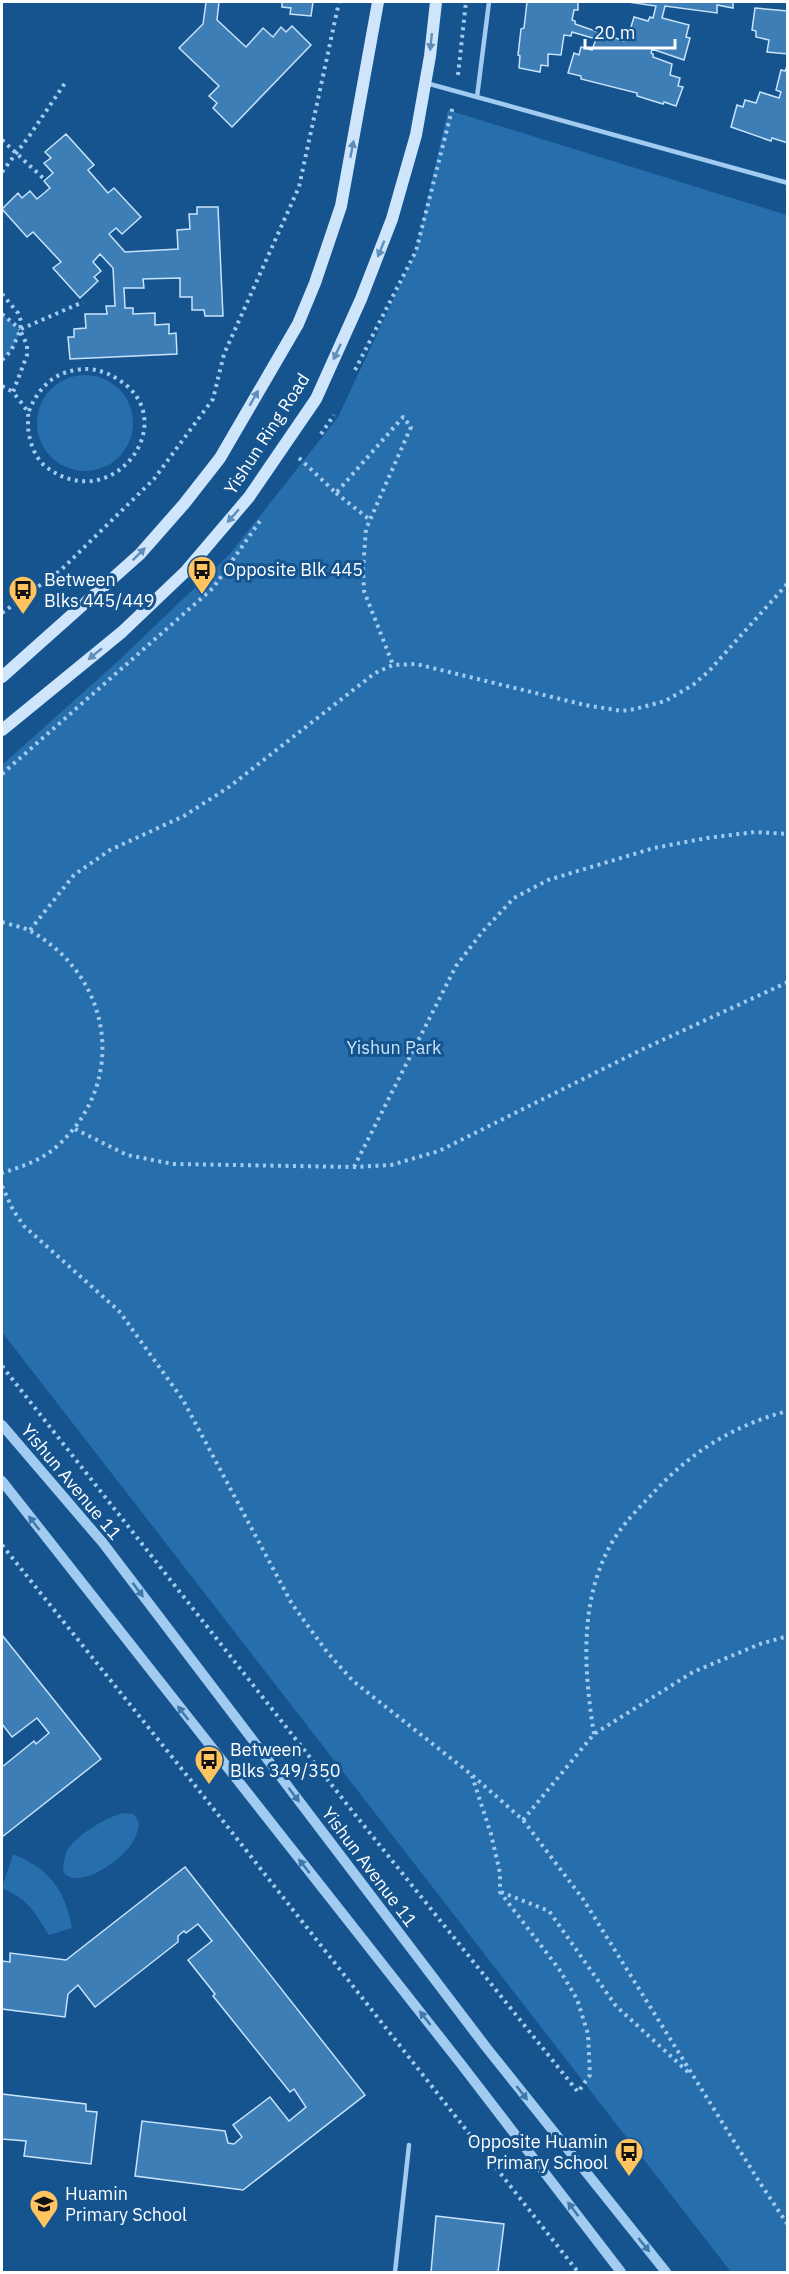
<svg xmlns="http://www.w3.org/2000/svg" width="789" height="2274" font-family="'IBM Plex Sans',sans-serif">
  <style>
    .green { fill: #276ead }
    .building { fill: #3d7eb7; stroke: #c7e3fb; stroke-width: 1.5 }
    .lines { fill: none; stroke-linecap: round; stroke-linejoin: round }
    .path { stroke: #a1cbf0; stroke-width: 4; stroke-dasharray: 3 4.5; stroke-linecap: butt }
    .service { stroke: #a1cbf0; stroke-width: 4.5 }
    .tertiary { stroke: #a1cbf0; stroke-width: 10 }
    .secondary { stroke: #cfe5fb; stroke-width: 12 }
    .oneway { fill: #5f8eba }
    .oneway2 { fill: #3f78ab }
    .labels { text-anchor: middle; stroke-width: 6; stroke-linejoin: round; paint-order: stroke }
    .street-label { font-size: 18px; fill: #fff; stroke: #15548e }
    .poi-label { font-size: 18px; fill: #fff; stroke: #15548e; text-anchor: start }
    .park-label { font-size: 18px; fill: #c7e3fb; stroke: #15548e }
  </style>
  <rect width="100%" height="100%" fill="#15548e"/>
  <g class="green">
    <path d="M448 110 787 215V2272H731L2 1332V765L116 663 229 555 338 417 416 251Z"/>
    <path d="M2 314 20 330C17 342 11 351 2 360Z"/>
    <circle cx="85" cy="423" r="48"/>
    <path d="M123 1813 134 1814 139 1823C138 1831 136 1838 131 1845 121 1860 79 1891 63 1872 63 1865 64 1859 66 1853 73 1837 106 1817 123 1813Z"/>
    <path d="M13 1854C50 1869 65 1890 72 1928L49 1935C32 1909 31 1902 2 1888Z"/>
  </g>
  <g class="building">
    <path d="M206 2H219L217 20 246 47 263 28 273 37 281 27 286 32 292 26 311 45 232 127 213 108 217 103 209 96 219 86 179 48 203 24Z"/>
    <path d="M282 2H313L311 16 290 14 291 8 282 7Z"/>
    <path d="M527 2H578V10H574L572 20 575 21V24L624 41 625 37H628L634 17 648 21 650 17 653 18 656 6 628 2H733V8L717 5V13L665 6 662 18 689 25 686 37 690 38 684 60 652 49 651 53 653 54V57L672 64 670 75 680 78 678 86 683 87 676 106 664 102 663 104 637 96V93L581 79V76L568 73 574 53 579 55 581 47 592 50 596 39 572 32 571 36 564 35 561 55 548 54V66L541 65 540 72 519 68 520 56 518 55 521 29 524 28Z"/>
    <path d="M755 8 788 11V54L767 52 769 40 756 37V31L752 30Z"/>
    <path d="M788 64V143L772 138 771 141 731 127 737 105 743 107 745 100 756 103 760 92 779 98 781 92 776 90 781 70 785 71Z"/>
    <path d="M66 134 94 165 88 170 108 193 114 188 141 217 122 234 116 228 109 234 125 252 178 249 177 230 190 229 189 214H197V207H218L223 316H205L204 310H192V297H180V278L143 279 144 288H124L125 308H133V314L155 313V325L169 324V334L176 333 177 354 70 359 68 337H74V329L86 328 85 314H107L106 306H115L113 268 100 254 93 262 101 271 94 277 98 281 80 298 53 268 61 262 33 232 27 237 2 209 18 193 22 198 30 191 37 199 50 188 44 181 53 173 44 163 51 158 45 152Z"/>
    <path d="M2 1635 101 1759 2 1837V1767L34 1741 36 1744 49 1733 37 1718 12 1737 2 1724Z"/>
    <path d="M185 1867 365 2095 243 2190 135 2176 142 2121 225 2131 228 2143 234 2144 242 2137 233 2125 270 2097 289 2121 306 2107 294 2089 290 2092 213 1996 215 1994 188 1960 212 1941 198 1924 186 1933 184 1931 178 1936V1942L95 2007 78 1985 68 1994 65 2017 2 2009V1961L10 1962V1953L66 1960Z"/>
    <path d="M2 2094 86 2104V2111L97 2112 91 2164 24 2156 26 2141 2 2139Z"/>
    <path d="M436 2216 504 2224 498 2272H431Z"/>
  </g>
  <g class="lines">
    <g class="path">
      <path d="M458 75 466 2"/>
      <path d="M2 140 43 178"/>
      <path d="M2 172 30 135 65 83"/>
      <path d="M2 294 18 313 21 321 20 330 27 345V355L13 392C18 399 27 408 28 415 29 418 28 421 28 424 28 438 34 457 45 466 112 519 184 421 119 380 105 371 92 367 76 370 52 373 36 391 28 414"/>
      <path d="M2 314 20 329"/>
      <path d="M21 329 83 302"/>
      <path d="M2 360 11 351 20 331"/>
      <path d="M355 370 416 251 453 106"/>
      <path d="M2 386 13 392"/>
      <path d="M321 434 334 415"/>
      <path d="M299 458 336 493 403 417 411 427 366 529 363 569 364 591 393 665"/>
      <path d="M336 493 370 520"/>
      <path d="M2 613 61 570 154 479 213 399 224 354 299 187 339 2"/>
      <path d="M2 774 213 588 260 521"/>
      <path d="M2 922C11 925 24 927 32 932 114 979 128 1085 55 1148 40 1161 20 1167 2 1173"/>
      <path d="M30 930 74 875 110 850 184 816 229 787 375 673 393 665 416 664 585 705 622 711 635 709 665 701 693 685 709 671 788 583"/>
      <path d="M75 1129 127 1155 173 1164 354 1167 391 1165 439 1151 643 1049 788 982"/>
      <path d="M354 1167 456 966 483 931 514 898 548 880 654 848 707 838 755 832 788 834"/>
      <path d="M2 1186 13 1210 24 1226 119 1311 183 1400 292 1604 327 1652 353 1681 472 1775 523 1820 583 1899 760 2183 788 2225"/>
      <path d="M2 1366 353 1812 578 2092 590 2075 588 2034 577 1999 559 1969 500 1892V1873L491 1834 472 1776"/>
      <path d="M2 1545 201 1793 578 2272"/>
      <path d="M594 1734C584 1672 579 1603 610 1546 622 1524 640 1507 656 1490 692 1451 737 1424 788 1411"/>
      <path d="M523 1820 594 1734 693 1672 760 1644 788 1636"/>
      <path d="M501 1892 549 1911 616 2006 688 2072"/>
    </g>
    <g class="service">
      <path d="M426 83 788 183"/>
      <path d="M477 97 489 2"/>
      <path d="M395 2272 409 2145"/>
    </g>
    <g class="tertiary">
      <path d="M2 1425 103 1543 486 2047 666 2272"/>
      <path d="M2 1481 461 2064 621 2272"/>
    </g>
    <g class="secondary">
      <path d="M2 677 140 554 184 504 220 458 298 324 315 283 341 206 378 2"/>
      <path d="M2 730 122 632 186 571 249 497 316 399 361 299 392 219 416 135 430 56 436 2"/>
    </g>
  </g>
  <defs><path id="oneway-solid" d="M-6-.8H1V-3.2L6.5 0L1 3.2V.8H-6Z" transform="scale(1.5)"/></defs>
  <g class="oneway">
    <use href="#oneway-solid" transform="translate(431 42) rotate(96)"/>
    <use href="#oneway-solid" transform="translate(352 149) rotate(-79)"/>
    <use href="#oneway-solid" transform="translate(381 249) rotate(112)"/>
    <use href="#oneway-solid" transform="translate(337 352) rotate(115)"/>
    <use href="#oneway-solid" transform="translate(254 398) rotate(-60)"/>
    <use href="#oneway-solid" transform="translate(233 516) rotate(131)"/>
    <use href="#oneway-solid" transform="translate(139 554) rotate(-45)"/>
    <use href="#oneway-solid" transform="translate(95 654) rotate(141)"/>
  </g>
  <g class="oneway2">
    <use href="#oneway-solid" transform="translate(34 1523) rotate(-128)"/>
    <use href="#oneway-solid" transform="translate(138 1590) rotate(53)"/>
    <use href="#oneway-solid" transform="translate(183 1713) rotate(-128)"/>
    <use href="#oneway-solid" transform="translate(294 1795) rotate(53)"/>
    <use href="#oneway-solid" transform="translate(304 1866) rotate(-128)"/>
    <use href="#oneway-solid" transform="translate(425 2018) rotate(-128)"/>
    <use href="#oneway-solid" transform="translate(522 2093) rotate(52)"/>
    <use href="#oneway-solid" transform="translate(573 2209) rotate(-127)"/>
    <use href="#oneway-solid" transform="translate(644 2245) rotate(51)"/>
  </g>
  <defs>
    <g id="bus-pin" transform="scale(1.5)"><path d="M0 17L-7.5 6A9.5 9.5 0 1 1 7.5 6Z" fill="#ffc460" stroke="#15548e"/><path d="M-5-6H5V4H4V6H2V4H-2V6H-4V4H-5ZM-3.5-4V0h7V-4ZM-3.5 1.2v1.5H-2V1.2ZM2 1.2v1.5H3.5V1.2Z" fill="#111"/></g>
    <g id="school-pin" transform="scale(1.5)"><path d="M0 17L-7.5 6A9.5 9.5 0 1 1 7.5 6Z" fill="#ffc460" stroke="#15548e"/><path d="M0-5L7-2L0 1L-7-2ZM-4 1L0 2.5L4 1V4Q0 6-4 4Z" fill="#111"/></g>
  </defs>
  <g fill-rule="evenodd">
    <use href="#bus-pin" x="202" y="570"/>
    <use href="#bus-pin" x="23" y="590"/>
    <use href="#bus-pin" x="209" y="1760"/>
    <use href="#bus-pin" x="629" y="2152"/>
    <use href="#school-pin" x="44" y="2204"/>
  </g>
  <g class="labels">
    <g class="street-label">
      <text transform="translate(267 434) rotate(-57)" y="6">Yishun Ring Road</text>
      <text transform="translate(71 1482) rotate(50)" y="6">Yishun Avenue 11</text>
      <text transform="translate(369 1867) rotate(53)" y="6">Yishun Avenue 11</text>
    </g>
    <g class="poi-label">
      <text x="223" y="576">Opposite Blk 445</text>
      <text x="44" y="586">Between<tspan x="44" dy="21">Blks 445/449</tspan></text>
      <text x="230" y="1756">Between<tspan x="230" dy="21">Blks 349/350</tspan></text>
      <text x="608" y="2148" text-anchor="end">Opposite Huamin<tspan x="608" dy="21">Primary School</tspan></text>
      <text x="65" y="2200">Huamin<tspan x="65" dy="21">Primary School</tspan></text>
    </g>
    <g class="park-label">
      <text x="394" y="1054">Yishun Park</text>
    </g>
  </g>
  <rect width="789" height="2274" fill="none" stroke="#ffffff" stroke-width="6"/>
  <path d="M585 39v9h90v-9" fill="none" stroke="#ffffff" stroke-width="3"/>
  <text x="594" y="39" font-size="18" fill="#ffffff" stroke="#15548e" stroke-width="4.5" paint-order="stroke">20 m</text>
</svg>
